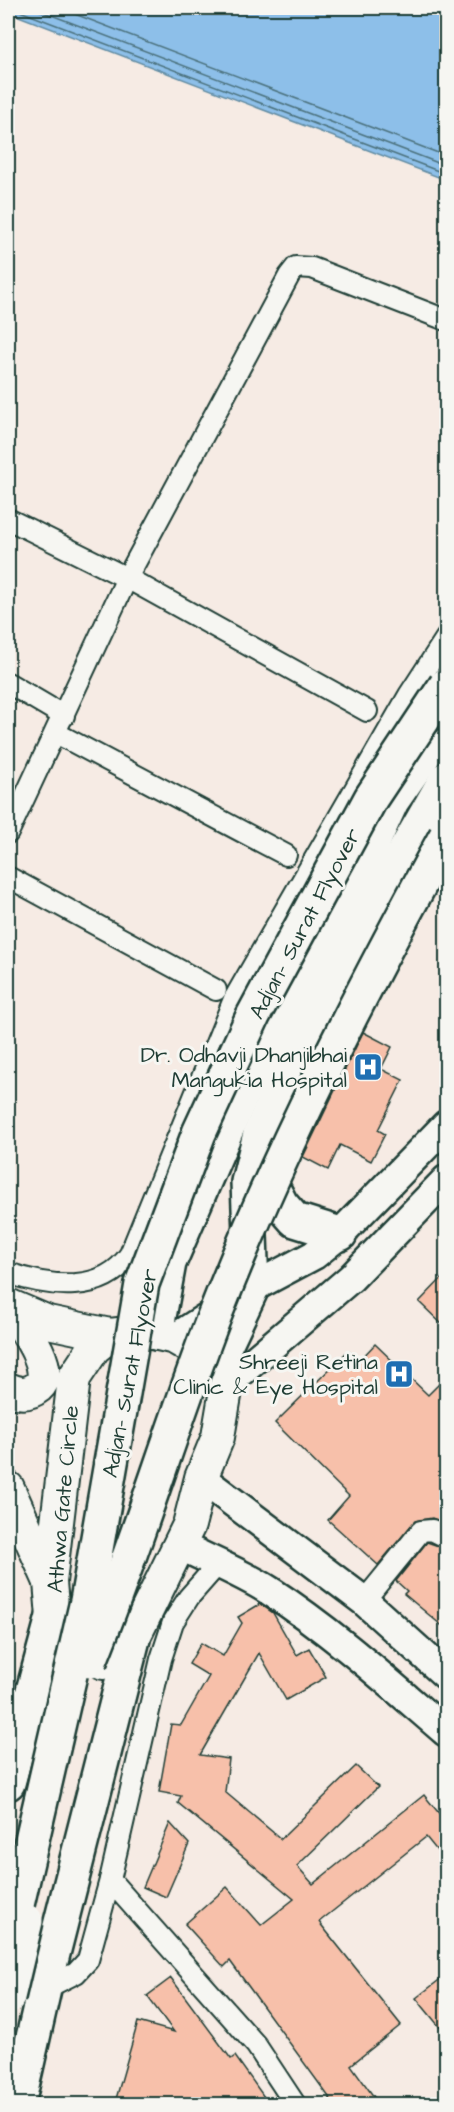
<svg xmlns="http://www.w3.org/2000/svg" width="454" height="2112" font-family="'Architects Daughter',sans-serif">
  <style>
    .water { fill: #8dbfe9; stroke: #618ba1; stroke-width: 1.5 }
    .lines { fill: none; stroke-linecap: round; stroke-linejoin: round }
    .shore { stroke: #4b717c; stroke-width: 1.5 }
    .building { fill: #f7c0aa; stroke: #1f3d34; stroke-width: 1.5 }
    .street-casing { stroke: #1f3d34; stroke-width: 24 }
    .secondary-casing { stroke: #1f3d34; stroke-width: 33 }
    .primary-casing { stroke: #1f3d34; stroke-width: 36 }
    .highway-casing { stroke: #1f3d34; stroke-width: 38 }
    .street { stroke: #f6f6f2; stroke-width: 20 }
    .secondary { stroke: #f6f6f2; stroke-width: 28 }
    .primary { stroke: #f6f6f2; stroke-width: 32 }
    .highway { stroke: #f6f6f2; stroke-width: 33 }
    .highway-bridge-casing { stroke: #1f3d34; stroke-width: 38; stroke-linecap: butt }
    .highway-bridge { stroke: #f6f6f2; stroke-width: 33 }
    .labels { text-anchor: middle; stroke-width: 6; stroke-linejoin: round; paint-order: stroke }
    .street-label { font-size: 22px; fill: #1f3d34; stroke: #f6f6f2 }
    .poi-label { font-size: 22px; fill: #1f3d34; stroke: #f6f6f2; text-anchor: end }
  </style>
  <rect width="100%" height="100%" fill="#f6ebe4"/>
  <filter id="ink" filterUnits="userSpaceOnUse"><feTurbulence type="fractalNoise" baseFrequency=".0167" numOctaves="2"/><feDisplacementMap in="SourceGraphic" scale="12" xChannelSelector="R" yChannelSelector="G"/><feConvolveMatrix kernelMatrix="1 2 1 2 8 2 1 2 1" color-interpolation-filters="sRGB"/></filter>
  <g filter="url(#ink)">
    <path class="water" d="M8 8H446V180L8 12Z"/>
    <g class="lines">
      <g class="shore">
        <path d="M12 8 446 174"/>
        <path d="M33 8 446 166"/>
        <path d="M59 8 446 156"/>
      </g>
    </g>
    <g class="building">
      <path d="M363 1032 392 1047 381 1069 403 1080 378 1130 385 1134 371 1161 340 1145 328 1170 303 1157Z"/>
      <path d="M447 1273V1329L419 1302Z"/>
      <path d="M375 1344 428 1395 447 1376V1524L432 1518 415 1521 378 1565 328 1520 349 1496 275 1423 348 1351 359 1361Z"/>
      <path d="M427 1542 447 1549V1630L404 1594 407 1591 396 1581Z"/>
      <path d="M260 1604 273 1613 297 1655 309 1648 326 1677 286 1700 259 1653 200 1755 229 1759 225 1792 281 1839 356 1766 378 1787 297 1866 313 1884 424 1795 447 1823V1863L426 1837 319 1922 401 2025 351 2065 379 2104H334L230 1961 224 1967 185 1924 227 1887 261 1925 294 1899 178 1803 181 1796 159 1792 171 1724 181 1725 209 1676 189 1664 201 1643 223 1656 242 1623 238 1617Z"/>
      <path d="M170 1823 189 1844 166 1897 143 1887Z"/>
      <path d="M447 1974V2036L416 1998Z"/>
      <path d="M171 1978 231 2059 235 2056 269 2104H136L116 2099 138 2022 174 2032 147 1996Z"/>
    </g>
    <g class="lines">
      <g class="street-casing">
        <g id="street">
          <path d="M8 519 127 578 367 711"/>
          <path d="M8 683 64 716"/>
          <path d="M56 733 286 855"/>
          <path d="M8 833 127 578 289 276 296 267 312 268 446 320"/>
          <path d="M8 877 216 990"/>
          <path d="M8 1273C49 1287 103 1295 130 1254L234 999 409 695 446 638"/>
          <path d="M364 1601 421 1531 432 1530 446 1537"/>
          <path d="M110 1880 161 1659 173 1622 189 1597 218 1564"/>
          <path d="M44 1989 76 1973 88 1960 110 1880 256 2045 295 2104"/>
        </g>
      </g>
      <g class="secondary-casing">
        <g id="secondary">
          <path d="M175 1338 252 1288 314 1255 340 1234 446 1125"/>
          <path d="M227 1384 351 1278 446 1180"/>
          <path d="M201 1478 364 1601 446 1675"/>
          <path d="M179 1545C209 1560 242 1573 270 1591 333 1632 389 1683 446 1732"/>
        </g>
      </g>
      <g class="primary-casing">
        <g id="primary">
          <path d="M8 1305 48 1322 110 1335"/>
          <path d="M145 1331 175 1338 217 1362 227 1384 218 1437 201 1478 189 1525 133 1639 103 1663 62 1639 53 1617 50 1582 74 1378 94 1348 110 1335Z"/>
          <path d="M8 1389C19 1394 28 1395 38 1387 58 1370 19 1321 8 1305"/>
          <path d="M8 1488 50 1582"/>
        </g>
      </g>
      <g class="highway-casing">
        <g id="highway">
          <path d="M260 1163 281 1204 295 1220 340 1234"/>
          <path d="M156 1333 169 1263 242 1094 349 894 392 801 446 723"/>
          <path d="M217 1362 252 1288 248 1182 260 1134 281 1085 377 900 446 779"/>
          <path d="M8 1783 53 1617"/>
          <path d="M18 2104 44 1989 133 1639"/>
        </g>
      </g>
      <use href="#street" class="street"/>
      <use href="#secondary" class="secondary"/>
      <use href="#primary" class="primary"/>
      <use href="#highway" class="highway"/>
      <g class="highway-bridge-casing">
        <g id="highway-bridge">
          <path d="M90 1661C136 1548 170 1431 214 1317 279 1150 361 992 446 836"/>
          <path d="M8 1944 87 1601 142 1284 199 1133 253 1016 371 798 446 685"/>
          <path d="M8 1997 26 1921"/>
        </g>
      </g>
      <use href="#highway-bridge" class="highway-bridge"/>
    </g>
  </g>
  <defs>
    <g id="hospital-square" transform="scale(1.5)"><rect x="-9" y="-9" width="18" height="18" rx="4" fill="#1f6fb2" stroke="#f6f6f2"/><path d="M-5-5h3v3.5h4V-5h3V5h-3V1.5h-4V5h-3Z" fill="#fff"/></g>
  </defs>
  <g fill-rule="evenodd">
    <use href="#hospital-square" x="368" y="1067"/>
    <use href="#hospital-square" x="399" y="1374"/>
  </g>
  <g class="labels">
    <g class="street-label">
      <text transform="translate(304 923) rotate(-62)" y="8">Adjan- Surat Flyover</text>
      <text transform="translate(129 1373) rotate(-79)" y="8">Adjan- Surat Flyover</text>
      <text transform="translate(62 1499) rotate(-85)" y="8">Athwa Gate Circle</text>
    </g>
    <g class="poi-label">
      <text x="347" y="1062">Dr. Odhavji Dhanjibhai<tspan x="347" dy="25">Mangukia Hospital</tspan></text>
      <text x="378" y="1369">Shreeji Retina<tspan x="378" dy="25">Clinic &amp; Eye Hospital</tspan></text>
    </g>
  </g>
  <rect width="454" height="2112" fill="none" stroke="#f6f6f2" stroke-width="30"/>
  <rect x="15" y="15" width="424" height="2082" fill="none" stroke="#1f3d34" stroke-width="2" filter="url(#ink)"/>
</svg>
